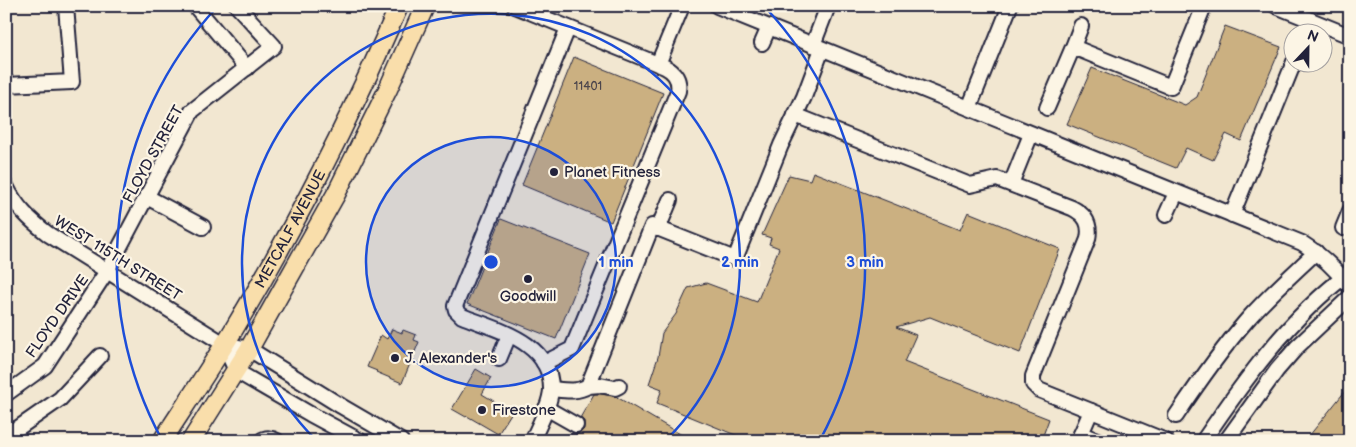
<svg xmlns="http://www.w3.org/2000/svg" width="1356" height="447" font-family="'Balsamiq Sans',sans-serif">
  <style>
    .building { fill: #cbb081; stroke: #22223b }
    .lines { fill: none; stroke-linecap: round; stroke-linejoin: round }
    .minor-casing { stroke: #22223b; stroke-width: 18 }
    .major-casing { stroke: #22223b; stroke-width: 21 }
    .minor { stroke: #fcf5e5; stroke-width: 14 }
    .major { stroke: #f9deab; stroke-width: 18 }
    .ring { fill: none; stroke: #1d4ed8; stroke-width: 2.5 }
    .poi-dot { fill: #22223b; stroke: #fcf5e5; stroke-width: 2 }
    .labels { text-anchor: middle; stroke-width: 4.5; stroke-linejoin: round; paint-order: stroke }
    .number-label { font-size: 12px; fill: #4c464c }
    .street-label { font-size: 15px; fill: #22223b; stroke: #fcf5e5 }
    .poi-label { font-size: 15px; fill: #22223b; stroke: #fcf5e5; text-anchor: start }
    .centre { fill: #1d4ed8; stroke: #fcf5e5; stroke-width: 2.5 }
    .ring-label { font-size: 15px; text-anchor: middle; font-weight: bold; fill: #1d4ed8; stroke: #fcf5e5; stroke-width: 4.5; stroke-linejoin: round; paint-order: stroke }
  </style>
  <rect width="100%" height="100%" fill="#f2e7d1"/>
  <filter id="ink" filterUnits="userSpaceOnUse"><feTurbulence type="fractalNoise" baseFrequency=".02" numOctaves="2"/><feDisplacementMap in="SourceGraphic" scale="10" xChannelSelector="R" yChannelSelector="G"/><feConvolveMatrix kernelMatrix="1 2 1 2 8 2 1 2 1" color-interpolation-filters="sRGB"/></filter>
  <g filter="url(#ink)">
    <g class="building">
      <path d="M1225 26 1281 47 1241 141 1226 134 1213 160 1186 148 1176 168 1067 124 1092 68 1185 105 1197 97Z"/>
      <path d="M574 57 663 93 611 222 522 185Z"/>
      <path d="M813 172 960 230 968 212 1060 249 1020 353 930 317 896 327 916 335 904 362 1049 419 1041 441H750L657 403 662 389 649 384 658 357 662 333 676 314 688 288 706 283 757 302 779 248 769 244 771 238 762 235 789 175 810 180Z"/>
      <path d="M501 219 590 254 556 339 467 304Z"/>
      <path d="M392 329 402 333 403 330 416 335 414 340 419 342 402 383 376 372 377 371 367 367 381 335 387 339Z"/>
      <path d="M476 369 491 378 482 394 512 412 498 434 467 416 466 417 452 409Z"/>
      <path d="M1350 385V441H1305Z"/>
      <path d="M594 394H600L615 396 692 441H567L572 433 576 434 580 433 584 429V421L580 418Z"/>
    </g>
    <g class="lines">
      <g class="minor-casing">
        <g id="minor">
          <path d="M195 6 247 68"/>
          <path d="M515 6 665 67C675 72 680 80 678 91L572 349 544 363"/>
          <path d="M717 6 1302 243C1321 255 1336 269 1350 287"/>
          <path d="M1276 6 1350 36"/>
          <path d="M1306 32 1311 20"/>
          <path d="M762 43 769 27"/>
          <path d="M813 45 828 6"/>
          <path d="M1073 47 1081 26"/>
          <path d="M658 64 682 6"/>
          <path d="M6 85 72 82 66 6"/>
          <path d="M969 108 1010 6"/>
          <path d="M1047 108 1073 47 1171 87 1204 6"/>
          <path d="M795 115 970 185 997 179 1072 208C1086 215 1091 224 1088 239L1033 376V384L1039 390 1166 441"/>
          <path d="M1011 184 1031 134"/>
          <path d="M6 186C16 207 30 220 48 234L224 344 249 349 341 406 401 441"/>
          <path d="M147 197 203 227"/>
          <path d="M1166 215 1176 193"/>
          <path d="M1232 215 1294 62"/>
          <path d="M1343 228 1350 211"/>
          <path d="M658 229 670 200"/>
          <path d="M224 344 236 371 310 414 360 441"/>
          <path d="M499 359 509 335"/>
          <path d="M588 386 600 385 615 388 619 386"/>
          <path d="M551 389C563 390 577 393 588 386L652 226 735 259 781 145 804 97 822 49"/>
          <path d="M6 394 45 366 107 271 192 111 274 46 237 6"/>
          <path d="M546 408 576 425"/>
          <path d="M1176 416C1198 383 1221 350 1247 320 1269 295 1293 274 1316 252"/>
          <path d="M6 426 11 433 60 399 100 356"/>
          <path d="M1081 434 1099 441"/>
          <path d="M261 441C266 437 272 438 277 441"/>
          <path d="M532 441C538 427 550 406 551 390 552 342 497 330 462 316L456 310 455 306 568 28"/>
          <path d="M1078 441 1091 411"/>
          <path d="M1203 441C1245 379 1289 318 1349 273"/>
          <path d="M1226 441 1277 370 1297 347 1350 297"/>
        </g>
      </g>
      <g class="major-casing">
        <g id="major">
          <path id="s1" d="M162 441C186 404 211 367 234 329 296 225 351 117 399 6"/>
          <path d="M191 441 249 349 336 194 388 89 425 6"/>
        </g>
      </g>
      <use href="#minor" class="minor"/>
      <use href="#major" class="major"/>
    </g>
  </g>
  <circle cx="491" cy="262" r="125" fill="#1d4ed8" fill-opacity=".12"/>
  <g class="ring">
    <circle cx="491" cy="262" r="125"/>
    <path d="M316 440A249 249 0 1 1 666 440"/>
    <path d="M162 440A374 374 0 0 1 217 7M765 7A374 374 0 0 1 820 440"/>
  </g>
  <g class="poi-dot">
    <circle cx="554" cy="172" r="5"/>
    <circle cx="528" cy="279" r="5"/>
    <circle cx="395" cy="358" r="5"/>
    <circle cx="482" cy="410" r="5"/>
  </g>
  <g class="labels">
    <g class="number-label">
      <text x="588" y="90">11401</text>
    </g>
    <g class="street-label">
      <text transform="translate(153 154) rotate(-61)" y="5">FLOYD STREET</text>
      <text dy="5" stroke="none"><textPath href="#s1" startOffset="248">METCALF AVENUE</textPath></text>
      <text transform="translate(118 258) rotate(32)" y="5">WEST 115TH STREET</text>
      <text transform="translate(57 316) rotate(-55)" y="5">FLOYD DRIVE</text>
    </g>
    <g class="poi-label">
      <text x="564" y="177">Planet Fitness</text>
      <text x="528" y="301" text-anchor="middle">Goodwill</text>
      <text x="405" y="363">J. Alexander's</text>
      <text x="492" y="415">Firestone</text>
    </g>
  </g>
  <circle cx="491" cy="262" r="8" class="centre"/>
  <g class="ring-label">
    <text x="616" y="267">1 min</text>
    <text x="740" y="267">2 min</text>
    <text x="865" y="267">3 min</text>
  </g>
  <rect width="1356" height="447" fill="none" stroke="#fcf5e5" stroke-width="25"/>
  <rect x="12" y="12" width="1331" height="422" fill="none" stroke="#22223b" stroke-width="2" filter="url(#ink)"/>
  <g transform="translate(1308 48) rotate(22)"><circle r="24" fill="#fcf5e5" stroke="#a5a1a1"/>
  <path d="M0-4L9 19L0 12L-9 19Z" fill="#22223b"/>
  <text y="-8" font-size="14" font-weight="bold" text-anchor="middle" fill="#22223b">N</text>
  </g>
</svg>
